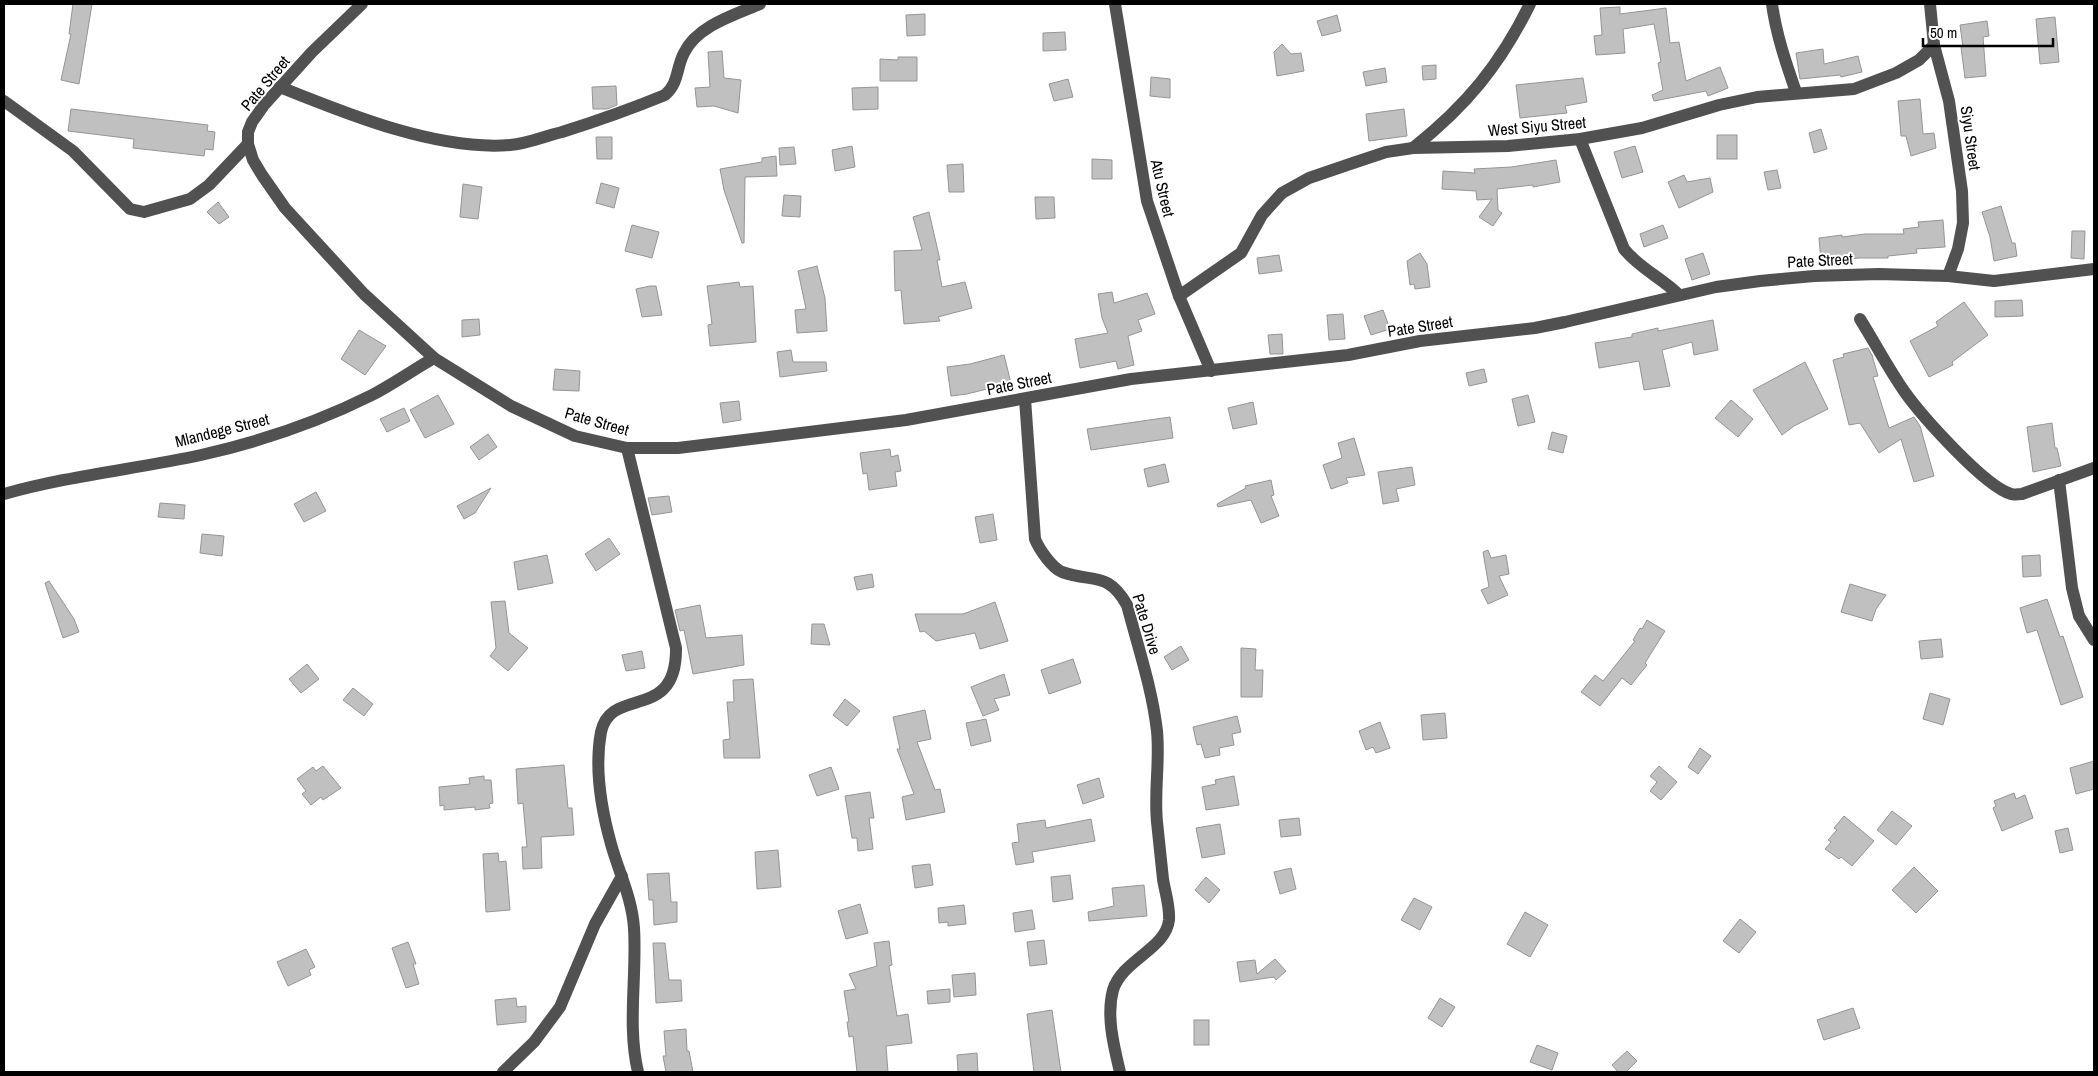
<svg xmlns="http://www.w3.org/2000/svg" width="2098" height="1076" font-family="'Archivo Narrow',sans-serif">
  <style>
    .building { fill: #c0c0c0; stroke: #959595 }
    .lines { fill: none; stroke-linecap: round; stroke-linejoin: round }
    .minor { stroke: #515151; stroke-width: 12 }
    .labels { text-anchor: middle; stroke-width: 4; stroke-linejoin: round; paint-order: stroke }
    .street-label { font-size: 16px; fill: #000; stroke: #fff }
  </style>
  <rect width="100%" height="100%" fill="#fff"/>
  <g class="building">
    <path d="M73 4H92L79 84 61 80 71 34H69Z"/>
    <path d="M1620 7V14L1666 8 1670 43 1679 42 1686 81 1720 67 1728 88 1708 96 1706 91 1654 101 1652 95 1663 90 1658 63 1661 62 1654 24 1623 29 1625 53 1596 55 1594 36 1602 35 1600 8Z"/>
    <path d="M925 14V35L907 36 906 15Z"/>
    <path d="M1337 15 1341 31 1322 36 1317 21Z"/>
    <path d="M2055 17 2059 62 2040 64 2036 19Z"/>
    <path d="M1987 21 1989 36 1983 37 1986 76 1965 78 1961 47H1963L1960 25Z"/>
    <path d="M1065 32 1066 50 1043 51V33Z"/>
    <path d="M1282 44 1291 54 1301 53 1304 71 1277 76 1274 52Z"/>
    <path d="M1823 49 1824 64 1858 56 1862 72 1841 77 1840 75 1800 79 1796 53Z"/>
    <path d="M722 51 724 78 741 80 738 113 714 106 697 107 695 88 710 87 708 52Z"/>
    <path d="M898 57H917V81H880V59L898 60Z"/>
    <path d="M1436 65V79L1423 80 1422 66Z"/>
    <path d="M1385 68 1387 82 1366 86 1363 72Z"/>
    <path d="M1151 77 1170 79V98L1150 96Z"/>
    <path d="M1583 78 1587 102 1565 106 1567 113 1520 118 1516 85Z"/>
    <path d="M1068 79 1073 97 1054 101 1049 84Z"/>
    <path d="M616 86 617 105 607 109H593L592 87Z"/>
    <path d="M878 87V109L853 110 852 88Z"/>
    <path d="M1920 99 1923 134 1934 133 1936 148 1911 156 1906 136H1901L1898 101Z"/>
    <path d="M71 109 208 125 207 131 215 132 213 150 205 149 204 156 133 148 134 139 68 131Z"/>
    <path d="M1404 109 1407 136 1369 141 1366 114Z"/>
    <path d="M1821 129 1827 149 1814 153 1809 133Z"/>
    <rect x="1717" y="135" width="20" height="24"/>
    <path d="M596 137H612V159H597Z"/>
    <path d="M852 146 855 167 835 171 832 150Z"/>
    <path d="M1635 146 1643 172 1622 178 1614 152Z"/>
    <path d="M794 147 796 164 780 165 779 148Z"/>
    <path d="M776 156 777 176 745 177 744 243H742L724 190 720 169 762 162V158Z"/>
    <path d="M1092 159 1112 160V179H1092Z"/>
    <path d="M1556 160 1560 182 1533 187V185L1497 189 1498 210 1502 213 1493 226 1479 217 1492 199 1477 200 1476 191 1442 189 1443 171 1475 173 1474 169 1511 167Z"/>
    <path d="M963 164 964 192H949L947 165Z"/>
    <path d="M1777 170 1781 188 1768 190 1764 172Z"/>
    <path d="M1684 175 1687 182 1710 178 1713 192 1679 208 1668 182Z"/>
    <path d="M601 183 619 188 614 208 596 203Z"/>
    <path d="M463 184 482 187 478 219 460 217Z"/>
    <path d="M784 195 801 196 800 217 782 216Z"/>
    <path d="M1035 197H1054L1055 218 1036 219Z"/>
    <path d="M218 202 229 217 219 224 207 212Z"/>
    <path d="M2001 206 2012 243H2015L2017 256 1994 261 1990 237 1982 212Z"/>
    <path d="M929 212 940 260H937L942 287 965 282 972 308 938 317 940 321 904 324 901 290 895 291 894 251 922 250 913 217Z"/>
    <path d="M1943 220 1945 247 1916 249 1917 253 1888 256V258H1859L1821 262 1819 238 1842 235V237L1865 234H1904L1903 229 1919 227 1918 222Z"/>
    <path d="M632 225 659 232 652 258 625 251Z"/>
    <path d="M1663 225 1668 238 1644 247 1640 234Z"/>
    <path d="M2072 231H2085L2084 259 2071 258Z"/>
    <path d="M1420 253 1427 264 1430 287 1415 289 1414 284 1410 285 1407 261Z"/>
    <path d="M1703 253 1710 274 1692 280 1685 259Z"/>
    <path d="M1279 255 1282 271 1259 274 1257 258Z"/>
    <path d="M817 266 825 298 827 331 797 333 795 310 806 309 798 271Z"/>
    <path d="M739 282 740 287 753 286 756 342 710 346 708 325 712 324 707 286Z"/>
    <path d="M650 286H656L662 315 642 317 636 289Z"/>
    <path d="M1112 292 1114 303 1147 293 1155 314 1138 320 1142 331 1128 336 1134 365 1118 369 1116 361 1080 368 1075 339 1108 333 1102 318 1098 294Z"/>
    <path d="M2022 300 2023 316 1995 317V301Z"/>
    <path d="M1964 302 1988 335 1952 362 1953 365 1929 377 1910 341 1938 326 1936 322Z"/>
    <path d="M1383 310 1390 329 1371 335 1364 316Z"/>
    <path d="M1343 314 1345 339 1329 340 1327 315Z"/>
    <path d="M479 319 480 335 462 337V320Z"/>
    <path d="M1713 320 1718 350 1694 355 1692 342 1662 350 1670 386 1644 390 1639 361 1599 368 1595 343 1632 337V334L1658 328V331Z"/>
    <path d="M359 330 386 346 365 375 341 359Z"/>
    <path d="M1282 334 1283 354H1270L1268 335Z"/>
    <path d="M1868 348 1872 355 1878 376 1873 377 1889 428 1914 417 1920 426 1934 476 1914 482 1901 439 1879 453 1860 423 1849 425 1833 360 1844 357 1843 354Z"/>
    <path d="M791 350 793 362H826L827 371 780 377 777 352Z"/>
    <path d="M1004 355 1011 383 967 394 951 396 947 367 970 364Z"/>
    <path d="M1805 362 1828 409 1794 426 1782 435 1753 390Z"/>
    <path d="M555 369 580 371 579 391 553 390Z"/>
    <path d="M1484 369 1487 382 1469 386 1466 373Z"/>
    <path d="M438 395 454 424 425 438 410 410Z"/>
    <path d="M1528 395 1535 422 1518 426 1512 399Z"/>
    <path d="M1731 400 1753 419 1738 437 1715 418Z"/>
    <path d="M739 401 741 420 723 423 720 403Z"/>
    <path d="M1253 402 1257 424 1233 429 1228 408Z"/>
    <path d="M404 408 410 421 387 432 380 419Z"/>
    <path d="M1170 417 1173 438 1091 450 1087 429Z"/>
    <path d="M2052 423 2055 448H2057L2061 466 2033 472 2027 427Z"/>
    <path d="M1552 432 1567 436 1563 453 1548 449Z"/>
    <path d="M488 434 497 447 479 460 470 447Z"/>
    <path d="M1354 438 1365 475 1346 478 1348 483 1331 489 1323 465 1342 458 1338 443Z"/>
    <path d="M890 449 891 457 898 455 901 471 895 472 897 486 869 490 867 473 863 474 860 453Z"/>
    <path d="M1165 464 1169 482 1148 487 1144 469Z"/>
    <path d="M1412 467 1415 485 1396 489 1399 501 1383 504 1378 472Z"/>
    <path d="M1271 480 1274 495 1271 496 1279 516 1261 523 1251 500 1218 507 1217 504 1246 488 1245 486Z"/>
    <path d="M491 488 475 513 464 519 457 506Z"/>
    <path d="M316 492 326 511 304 522 294 504Z"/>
    <path d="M669 496 672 512 652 515 648 498Z"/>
    <path d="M160 503 185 505 184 519 158 517Z"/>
    <path d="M993 514 997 540 980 543 975 517Z"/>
    <path d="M202 534 224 536 222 556 200 553Z"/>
    <path d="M609 538 620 554 596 571 585 554Z"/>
    <path d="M1488 550 1491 558 1506 555 1509 574 1499 576 1508 595 1488 604 1481 590 1489 587 1483 552Z"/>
    <path d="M547 555 553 583 518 590 514 562Z"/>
    <path d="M2040 555 2041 576 2023 577 2022 556Z"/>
    <path d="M872 574 874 587 857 590 854 577Z"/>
    <path d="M49 581 74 619 79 632 63 638 45 583Z"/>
    <path d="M1850 584 1886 595 1876 609 1872 621 1841 612Z"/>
    <path d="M2047 599 2060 637 2063 636 2083 697 2061 705 2037 630 2027 633 2020 608Z"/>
    <path d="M505 601 509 633 528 648 508 671 490 656 496 648 491 602Z"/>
    <path d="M995 602 1008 641 980 649 975 633 936 641 924 631 920 632 915 614H963Z"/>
    <path d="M700 605 706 638 742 635 744 665 693 674 684 630 680 631 675 610Z"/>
    <path d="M1647 620 1665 631 1645 663 1647 665 1631 685 1622 678 1600 706 1581 692 1595 675 1603 681 1635 641 1633 640 1640 628 1642 629Z"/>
    <path d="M812 624H824L830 645 811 644Z"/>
    <path d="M1941 639 1943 657 1921 659 1919 641Z"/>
    <path d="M1181 646 1189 660 1172 670 1164 657Z"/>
    <path d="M1241 648 1256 649 1255 670H1263L1262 697H1241Z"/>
    <path d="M642 651 645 668 626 671 622 655Z"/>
    <path d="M1073 659 1081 683 1049 694 1041 670Z"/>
    <path d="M307 664 319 679 301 693 289 679Z"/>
    <path d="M1004 674 1010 695 994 699 999 710 983 716 971 687Z"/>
    <path d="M753 679 760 758H724L723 740 730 739 727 702H734L733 680Z"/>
    <path d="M353 688 373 704 364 716 343 700Z"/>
    <path d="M1930 693 1950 699 1943 725 1923 719Z"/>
    <path d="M845 699 860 711 847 726 833 715Z"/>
    <path d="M925 710 931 739 917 742 935 790 940 789 945 812 906 820 902 797 914 794 897 749H900L893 717Z"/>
    <path d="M1445 713 1447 738 1423 740 1421 715Z"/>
    <path d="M1237 716 1241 732 1232 734 1234 745 1219 748 1220 755 1205 758 1201 744 1197 745 1193 727Z"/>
    <path d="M986 719 991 741 971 746 966 723Z"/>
    <path d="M1380 722 1390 748 1376 753 1373 747 1366 750 1359 731Z"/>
    <path d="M1700 748 1711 756 1698 774 1688 767Z"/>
    <path d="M2094 761V789L2076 794 2070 768Z"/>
    <path d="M564 765 568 808H572L574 835 541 837 542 868 523 869 522 847H527L523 803 518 804 516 769Z"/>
    <path d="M323 766 341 788 323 800 321 797 311 805 302 794 306 791 297 779 313 767 316 771Z"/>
    <path d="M1659 766 1677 782 1661 800 1650 791 1657 782 1650 776Z"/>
    <path d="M831 767 839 789 817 796 809 775Z"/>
    <path d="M484 776V780H491L493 803 489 804 490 808 475 810V807L444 810V805L440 806 439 787 470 784 469 778Z"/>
    <path d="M1234 776 1239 805 1206 810 1202 787 1216 784 1215 780Z"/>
    <path d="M1099 778 1104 797 1083 804 1077 785Z"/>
    <path d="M870 792 874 818H869L873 849 858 851 857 838H852L845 796Z"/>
    <path d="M2014 793 2016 799 2025 795 2033 818 2002 831 1993 808 1996 806 1994 801Z"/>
    <path d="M1892 811 1912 826 1896 845 1877 830Z"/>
    <path d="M1844 816 1874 841 1852 866 1841 857 1839 859 1825 849 1831 842 1828 840 1837 830 1834 828Z"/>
    <path d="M1299 818 1301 835 1281 837 1279 820Z"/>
    <path d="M1091 819 1095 841 1032 852 1034 862 1016 865 1012 843 1019 842 1017 824 1045 820 1046 828Z"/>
    <path d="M1220 824 1225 854 1202 858 1196 828Z"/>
    <path d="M2068 828 2073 850 2060 853 2055 831Z"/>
    <path d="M778 850 781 887 757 889 755 852Z"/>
    <path d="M498 853 499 862 506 861 510 910 486 912 483 854Z"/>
    <path d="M930 864 933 885 915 888 912 866Z"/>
    <path d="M1914 867 1938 891 1916 913 1892 890Z"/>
    <path d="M1291 868 1296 889 1280 894 1274 872Z"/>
    <path d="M669 873 671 902H677V922L654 925 653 900H649L647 874Z"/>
    <path d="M1070 875 1073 899 1053 902 1051 877Z"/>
    <path d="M1206 877 1220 890 1209 903 1195 890Z"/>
    <path d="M1144 885 1147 916 1089 921 1088 912 1114 906 1112 888Z"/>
    <path d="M1414 898 1432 907 1420 930 1401 920Z"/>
    <path d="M860 904 868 933 846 939 838 911Z"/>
    <path d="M964 905 966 924 948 926V922L939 923 938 908Z"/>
    <path d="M1032 910 1035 929 1015 932 1013 913Z"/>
    <path d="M1525 912 1548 925 1530 957 1507 944Z"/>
    <path d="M1740 919 1756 932 1739 953 1723 941Z"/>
    <path d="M1044 940 1047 964 1030 966 1027 942Z"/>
    <path d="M889 941 892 965 889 966 897 1016 908 1014 912 1043 886 1046 888 1072H857L853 1036 849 1037 847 1022H849L844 991 856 989 849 974 877 966 874 943Z"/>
    <path d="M408 942 416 964H413L419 984 406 988 392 948Z"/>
    <path d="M653 943H665L669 980H681L682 1001 656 1003Z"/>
    <path d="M306 949 315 967 309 970 311 975 288 986 277 962Z"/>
    <path d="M1275 959 1286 971 1276 980 1274 977 1240 982 1237 962 1255 960 1257 974Z"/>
    <path d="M975 973 976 995 954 997 952 975Z"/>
    <path d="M950 989V1002L928 1004 927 991Z"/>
    <path d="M516 998 517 1007 526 1006V1022L497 1025 495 1000Z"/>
    <path d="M1440 998 1455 1007 1442 1027 1428 1018Z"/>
    <path d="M1853 1008 1860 1028 1824 1040 1817 1020Z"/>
    <path d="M1052 1010 1061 1072H1034L1027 1014Z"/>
    <rect x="1194" y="1020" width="15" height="25"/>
    <path d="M686 1029 687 1051H689L693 1072H666L663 1056H666L664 1031Z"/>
    <path d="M1537 1045 1558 1053 1552 1070 1530 1062Z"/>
    <path d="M1627 1051 1637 1061 1626 1072H1618L1612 1065Z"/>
    <path d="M977 1053 978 1072H958L957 1055Z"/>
  </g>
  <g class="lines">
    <g class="minor">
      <path d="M362 4 312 52 264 105 252 122 248 132V144L253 160 262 175 285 208 364 294 434 358 511 406 575 436 627 448H678L906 420 1131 379 1348 355 1420 341 1535 328 1565 322 1716 287 1760 281 1814 276 1879 274 1948 276 1994 281 2094 269"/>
      <path d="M1115 4 1147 201 1179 296 1211 371"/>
      <path d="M1772 4C1776 34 1786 63 1796 92"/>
      <path d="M1930 4 1934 45 1949 101 1962 191 1963 223 1958 249 1948 276"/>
      <path d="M280 87C347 114 437 151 510 145 527 144 545 136 562 132 597 121 631 109 665 95 679 83 676 68 684 53 697 26 734 15 760 4"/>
      <path d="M4 101 73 151 130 209 144 212 190 199 209 185 248 144"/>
      <path d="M1580 139 1624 249C1639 268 1662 278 1679 295"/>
      <path d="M1413 148C1466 106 1500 65 1530 4"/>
      <path d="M1179 296 1241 253 1262 215 1282 193 1309 178 1353 163 1386 152 1413 148 1508 146 1580 139 1642 128 1719 105 1757 97 1854 89 1896 73 1919 60 1934 45"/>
      <path d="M1860 319C1875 343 1888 368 1904 391 1921 415 1984 486 2011 494 2014 495 2018 494 2022 494L2094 468"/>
      <path d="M1025 399 1035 539C1039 549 1052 568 1062 572 1093 583 1108 571 1127 605 1138 647 1152 688 1157 731 1160 761 1154 792 1157 822 1159 841 1161 860 1163 879 1165 892 1170 906 1169 920 1166 949 1122 960 1113 990 1106 1016 1114 1047 1120 1072"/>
      <path d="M627 448 676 648C677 723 611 685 601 732 594 769 601 808 611 844 619 873 632 898 634 928 637 976 627 1026 638 1072"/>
      <path d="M2059 480 2072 588 2079 616 2094 640"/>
      <path d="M4 494C68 476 135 469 201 455 259 442 318 422 372 395 393 384 413 370 434 358"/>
      <path d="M503 1072 534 1042 560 1007 595 924 622 876"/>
    </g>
  </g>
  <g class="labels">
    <g class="street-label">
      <text transform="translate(265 83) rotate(-50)" y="6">Pate Street</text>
      <text transform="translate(1537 126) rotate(-5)" y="6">West Siyu Street</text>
      <text transform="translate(1971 138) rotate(82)" y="6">Siyu Street</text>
      <text transform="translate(1163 188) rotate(77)" y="6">Atu Street</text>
      <text transform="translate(1820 260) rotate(-3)" y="6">Pate Street</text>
      <text transform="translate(1420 326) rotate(-9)" y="6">Pate Street</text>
      <text transform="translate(1019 383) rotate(-11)" y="6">Pate Street</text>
      <text transform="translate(597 421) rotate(16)" y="6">Pate Street</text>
      <text transform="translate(222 430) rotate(-14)" y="6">Mlandege Street</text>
      <text transform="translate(1147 624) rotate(73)" y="6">Pate Drive</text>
    </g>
  </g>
  <rect width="2098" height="1076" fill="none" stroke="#000000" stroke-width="10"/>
  <path d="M1923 38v8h130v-8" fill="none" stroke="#000000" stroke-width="2.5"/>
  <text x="1930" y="38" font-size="15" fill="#000000" stroke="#ffffff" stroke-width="4" paint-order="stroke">50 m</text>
</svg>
